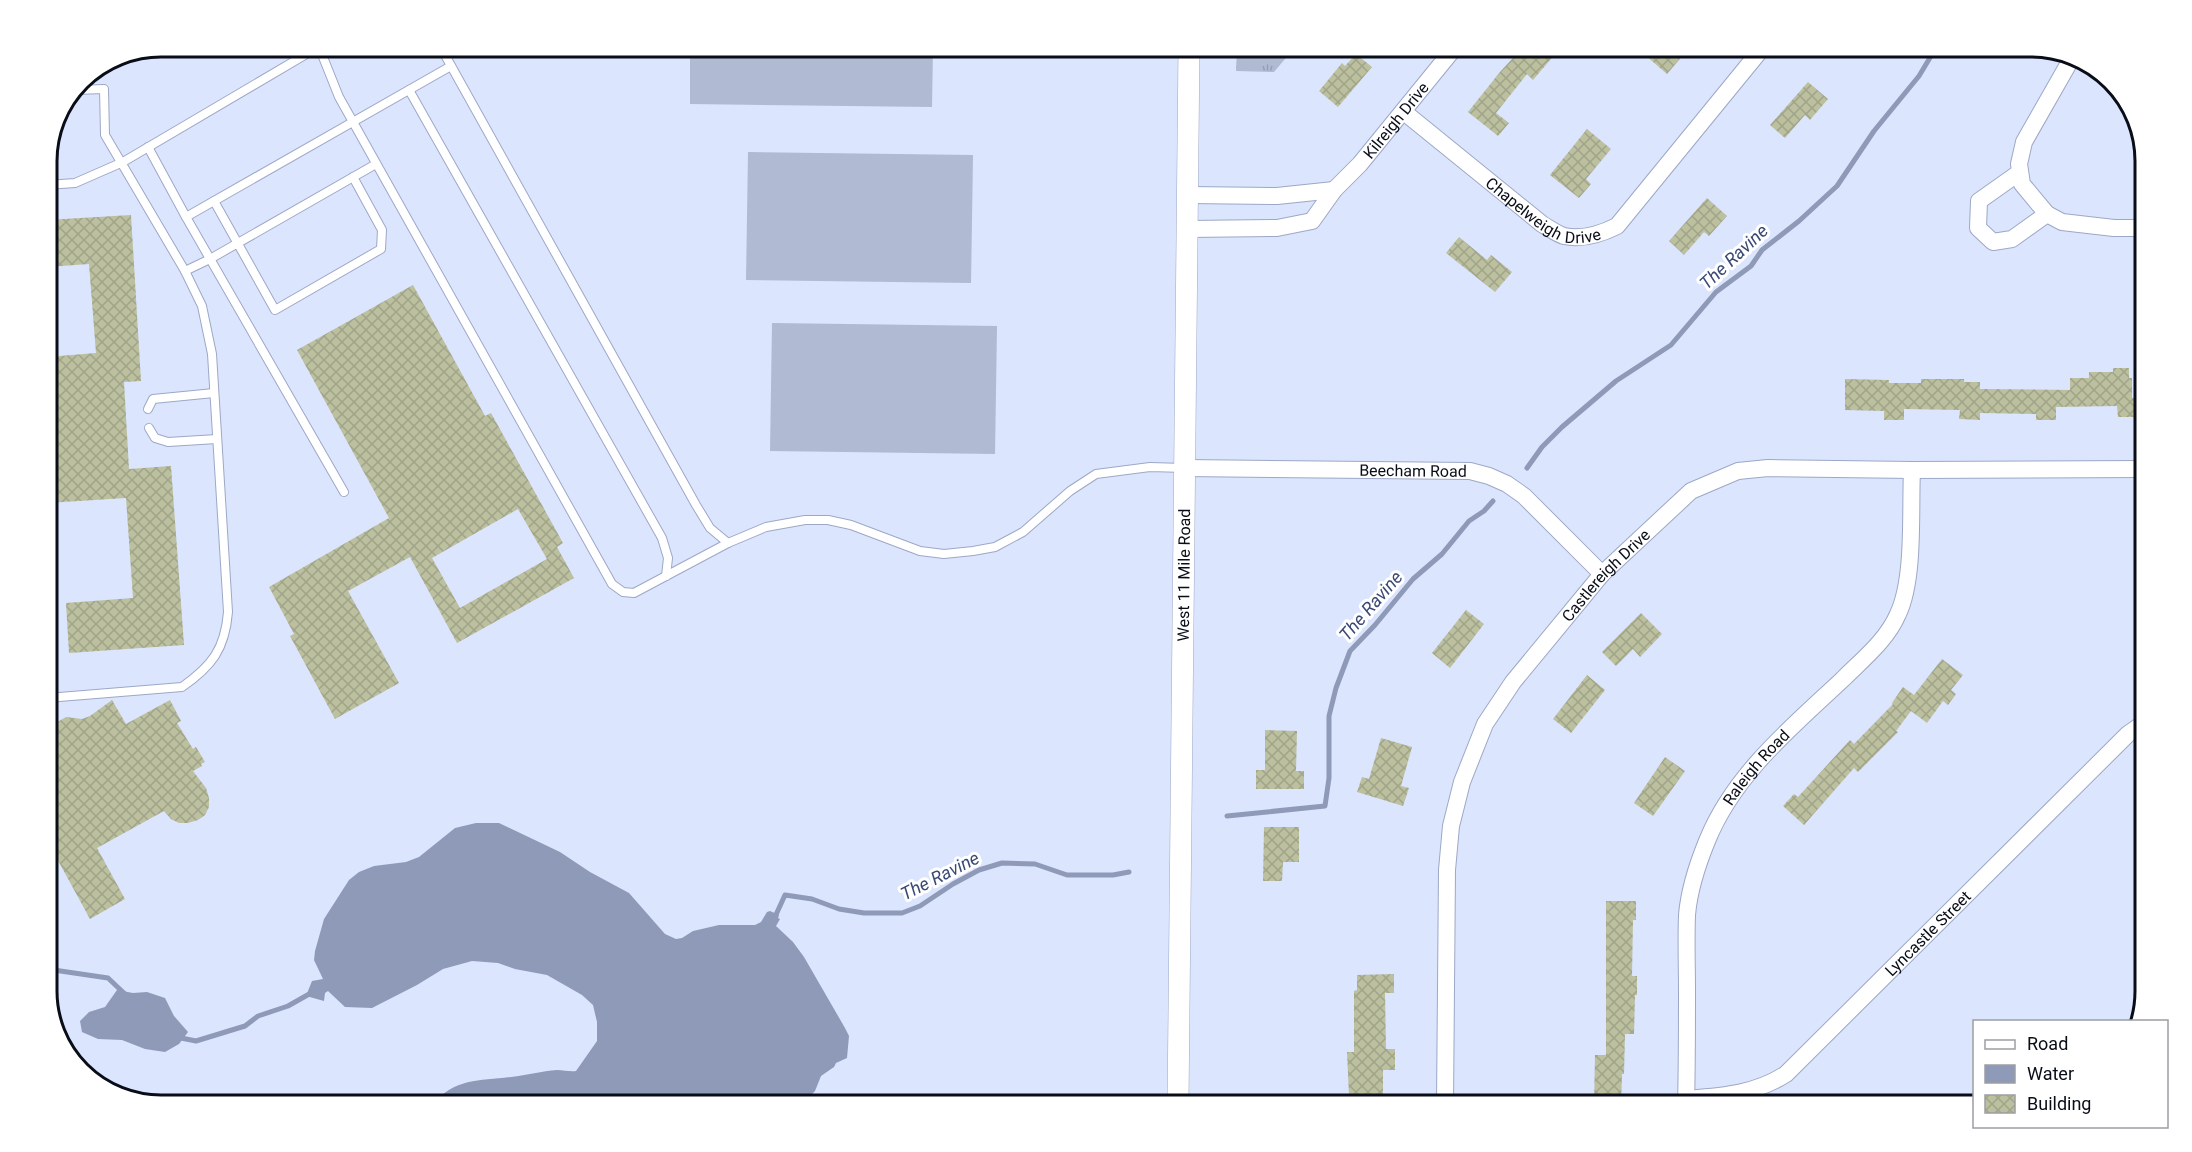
<svg xmlns="http://www.w3.org/2000/svg" width="2192" height="1152" font-family="Roboto,sans-serif">
  <style>
    .grass { fill: #b0bad3 }
    .park { fill: url(#park-tufts) }
    .water { fill: #8e9ab8 }
    .lines { fill: none; stroke-linecap: round; stroke-linejoin: round }
    .stream { stroke: #8e9ab8; stroke-width: 5 }
    .building { fill: url(#building-cross-hatch); fill-rule: evenodd }
    .service-casing { stroke: #9da8c6; stroke-width: 10 }
    .minor-casing { stroke: #9da8c6; stroke-width: 18 }
    .tertiary-casing { stroke: #9da8c6; stroke-width: 22 }
    .service { stroke: #fff; stroke-width: 8 }
    .minor { stroke: #fff; stroke-width: 16 }
    .tertiary { stroke: #fff; stroke-width: 21 }
    .labels { text-anchor: middle; stroke-width: 6; stroke-linejoin: round; paint-order: stroke }
    .street-label { font-size: 16px; fill: #090d17; stroke: #fff }
    .water-label { font-size: 18px; font-style: italic; fill: #3a4975; stroke: #fff }
    .rim { fill: none; stroke: #090d17; stroke-width: 3 }
  </style>
  <defs>
    <pattern id="park-tufts" width="24" height="20" patternUnits="userSpaceOnUse" patternTransform="scale(1.5)"><rect width="24" height="20" fill="#b0bad3"/><path d="M3 7l-1-3M5 7V3M7 7l1-3M15 17l-1-3M17 17v-4M19 17l1-3" fill="none" stroke="#969fb4"/></pattern>
    <pattern id="building-cross-hatch" width="8" height="8" patternUnits="userSpaceOnUse" patternTransform="scale(1.5)"><rect width="8" height="8" fill="#bcc09f"/><path d="M0 0l8 8M0 8l8-8" fill="none" stroke="#a0a488"/></pattern>
  </defs>
  <rect width="100%" height="100%" fill="#dbe5fe"/>
  <g class="grass">
    <path d="M690 47H933L932 107 690 104Z"/>
    <path d="M748 152 973 155 971 283 746 280Z"/>
    <path d="M772 323 997 326 995 454 770 451Z"/>
  </g>
  <path class="park" d="M1237 47V46L1295 47 1274 72 1236 71Z"/>
  <g class="water">
    <path d="M476 823H499L560 852 590 872 629 893 665 934 676 939 682 938 693 931 719 925H755L761 922 767 912 770 911 779 915 778 918 780 919 776 926 793 942 804 957 845 1028 849 1036 847 1058 836 1063 834 1067 821 1076 815 1091 801 1105H432C455 1078 479 1081 511 1077 527 1075 542 1071 557 1070 564 1070 570 1072 576 1071L597 1041V1022L593 1005 582 995 547 975 515 969 498 963 472 961 443 969 417 985 372 1008 345 1007 328 991 325 993 324 1001 306 996 312 981 323 979 314 960 315 951 324 919 349 880 359 872 374 866 406 862 419 857 455 828Z"/>
    <path d="M117 990 133 993 147 992 165 998 174 1016 188 1032 179 1044 165 1052 145 1049 122 1040 98 1039 82 1032 80 1021 89 1012 105 1007Z"/>
  </g>
  <g class="lines">
    <g class="stream">
      <path d="M1527 468 1542 447 1562 427 1616 381 1671 345 1716 292 1751 266 1762 250 1799 221 1837 186 1874 131 1919 76 1937 46"/>
      <path d="M1227 816 1325 806 1329 778V716L1336 688 1350 651 1375 625 1413 579 1442 554 1469 521 1484 511 1493 501"/>
      <path d="M774 919 785 895 812 899 839 909 864 913H902L920 906 953 884 979 870 1002 863 1035 864 1067 875H1113L1129 872"/>
      <path d="M47 969 108 978 127 996"/>
      <path d="M176 1037 196 1041 245 1026 258 1016 288 1006 311 993"/>
    </g>
  </g>
  <g class="building">
    <path d="M1524 46H1562L1533 80 1527 74 1496 113 1509 123 1498 136 1468 112 1500 72Z"/>
    <path d="M1653 46H1691L1667 74 1645 55Z"/>
    <path d="M1356 54 1372 67 1338 107 1319 91 1342 63 1345 66Z"/>
    <path d="M1808 82 1828 99 1810 120 1805 115 1785 138 1770 125Z"/>
    <path d="M1587 129 1611 149 1586 179 1591 184 1579 198 1550 175Z"/>
    <path d="M1707 198 1727 216 1709 236 1704 232 1684 255 1669 241Z"/>
    <path d="M131 215 141 381 124 382 129 469 171 466 184 645 69 653 66 603 133 598 126 498 47 503V357L96 353 89 264 47 267V220Z"/>
    <path d="M1459 237 1487 260 1491 255 1512 272 1495 292 1446 253Z"/>
    <path d="M413 285 485 416 491 413 563 543 557 547 574 578 457 643 410 557 348 591 399 683 335 719 290 636 294 634 269 587 389 518 297 350ZM518 509 547 559 460 608 432 558Z"/>
    <path d="M2113 368H2129V378H2132V398H2137V417H2118L2117 406 2056 407V420H2036V414L1980 413V420L1959 419 1960 410 1904 409V420H1884V411L1845 410V379L1889 380V383H1921V379H1964V382H1980V389L2070 390V378H2089V372H2113Z"/>
    <path d="M1466 610 1484 624 1450 668 1432 653Z"/>
    <path d="M1641 613 1662 634 1640 657 1633 649 1616 666 1602 652Z"/>
    <path d="M1942 659 1963 675 1951 690 1956 694 1948 705 1943 701 1927 723 1911 711 1896 731 1898 732 1858 772 1854 768 1804 825 1783 806 1794 794 1798 797 1850 740 1854 744 1893 704 1892 703 1903 687 1914 695Z"/>
    <path d="M1587 675 1605 690 1571 733 1553 719Z"/>
    <path d="M112 700 126 724 170 700 181 721 177 723 193 749 196 747 205 762 201 764 202 766 193 771 206 788 209 798V807L205 815 198 820 188 823H179L171 819 164 811 97 848 125 899 90 919 55 855 47 859V728L66 717 82 719 90 716Z"/>
    <path d="M1265 730 1297 731 1296 771H1304V789H1256V770H1265Z"/>
    <path d="M1381 738 1412 747 1401 786 1409 788 1403 806 1357 792 1362 777 1369 779Z"/>
    <path d="M1665 757 1685 771 1653 816 1634 803Z"/>
    <path d="M1264 827H1299V862H1283L1282 881H1263Z"/>
    <path d="M1606 901H1636V920H1633L1632 976H1637V995H1635L1634 1034H1625L1624 1074H1622L1621 1106H1594L1595 1055H1606Z"/>
    <path d="M1394 974V993H1385L1386 1049H1395V1070H1383V1106H1355V1095H1349L1347 1052H1354V991L1357 990V975Z"/>
  </g>
  <g class="lines">
    <g class="service-casing">
      <g id="service">
        <path d="M440 46 696 505 710 528 728 543 766 527 805 520H828L851 525 920 551 944 554 973 551 995 547 1023 532 1070 491 1096 474 1150 467 1184 468"/>
        <path d="M319 47 339 97 612 584 623 592 634 593 728 543"/>
        <path d="M409 90 662 538 668 558 666 576"/>
        <path d="M148 147 186 217 344 492"/>
        <path d="M47 185 75 183 123 162 320 46"/>
        <path d="M214 201 275 310 381 249 382 230 353 177"/>
        <path d="M186 217 451 66"/>
        <path d="M185 271 210 259 376 164"/>
        <path d="M148 409 153 399 214 393"/>
        <path d="M149 428 155 438 168 442 217 439"/>
        <path d="M47 698 182 687C212 666 225 649 228 612L212 354 202 306 185 271 105 135 104 89 76 90"/>
        <path d="M969 1105 987 1100 1020 1103 1024 1105"/>
      </g>
    </g>
    <g class="minor-casing">
      <g id="minor">
        <path d="M2073 56 2024 142 2019 164 2022 184 2047 214 2062 222 2114 228H2145"/>
        <path id="s1" d="M1404 112 1542 224C1549 228 1557 234 1564 236 1582 240 1601 234 1617 226L1764 46"/>
        <path d="M2020 172 1979 201 1978 228 1993 242 2012 239 2047 214"/>
        <path d="M1188 195 1277 196 1334 190"/>
        <path id="s2" d="M1188 229 1277 228 1312 221 1334 190 1360 164 1456 46"/>
        <path id="s3" d="M1185 468 1470 471 1489 476 1507 484 1524 496 1602 574"/>
        <path id="s4" d="M1686 1099C1723 1096 1755 1094 1786 1074L2128 734 2145 722"/>
        <path id="s5" d="M1445 1105 1447 870 1451 826 1462 782 1485 724 1513 682 1602 574 1691 491 1738 471 1768 468 1912 470 2145 469"/>
        <path id="s6" d="M1686 1105C1687 1068 1687 1030 1687 992 1687 967 1686 941 1687 915 1689 891 1698 863 1707 841 1734 774 1792 727 1843 679 1863 659 1887 640 1898 614 1915 578 1910 511 1912 470"/>
      </g>
    </g>
    <g class="tertiary-casing">
      <g id="tertiary">
        <path id="s7" d="M1178 1105 1189 46"/>
      </g>
    </g>
    <use href="#service" class="service"/>
    <use href="#minor" class="minor"/>
    <use href="#tertiary" class="tertiary"/>
  </g>
  <g class="labels">
    <g class="street-label">
      <text dy="6" stroke="none"><textPath href="#s2" startOffset="256">Kilreigh Drive</textPath></text>
      <text dy="6" stroke="none"><textPath href="#s1" startOffset="174">Chapelweigh Drive</textPath></text>
      <text dy="6" stroke="none"><textPath href="#s3" startOffset="228">Beecham Road</textPath></text>
      <text dy="6" stroke="none"><textPath href="#s7" startOffset="530">West 11 Mile Road</textPath></text>
      <text dy="6" stroke="none"><textPath href="#s5" startOffset="579">Castlereigh Drive</textPath></text>
      <text dy="6" stroke="none"><textPath href="#s6" startOffset="356">Raleigh Road</textPath></text>
      <text dy="6" stroke="none"><textPath href="#s4" startOffset="304">Lyncastle Street</textPath></text>
    </g>
    <g class="water-label">
      <text transform="translate(1734 257) rotate(-43)" y="6">The Ravine</text>
      <text transform="translate(1371 606) rotate(-49)" y="6">The Ravine</text>
      <text transform="translate(940 876) rotate(-27)" y="6">The Ravine</text>
    </g>
  </g>
  <path d="M0 0H2192V1152H0ZM161 57H2031A104 104 0 0 1 2135 161V991A104 104 0 0 1 2031 1095H161A104 104 0 0 1 57 991V161A104 104 0 0 1 161 57Z" fill="#fff" fill-rule="evenodd"/>
  <path class="rim" d="M161 57H2031A104 104 0 0 1 2135 161V991A104 104 0 0 1 2031 1095H161A104 104 0 0 1 57 991V161A104 104 0 0 1 161 57Z"/>
  <rect x="1973" y="1020" width="195" height="108" fill="#ffffff" stroke="#9d9ea2" stroke-width="1.5"/>
  <rect x="1985" y="1040" width="30" height="9" fill="#ffffff" stroke="#9d9ea2" stroke-width="1.5"/>
  <text x="2027" y="1050" font-size="18" fill="#090d17">Road</text>
  <rect x="1985" y="1065" width="30" height="18" fill="#8e9ab8" stroke="#9d9ea2" stroke-width="1.5"/>
  <text x="2027" y="1080" font-size="18" fill="#090d17">Water</text>
  <rect x="1985" y="1095" width="30" height="18" fill="url(#building-cross-hatch)" stroke="#9d9ea2" stroke-width="1.5"/>
  <text x="2027" y="1110" font-size="18" fill="#090d17">Building</text>
</svg>
